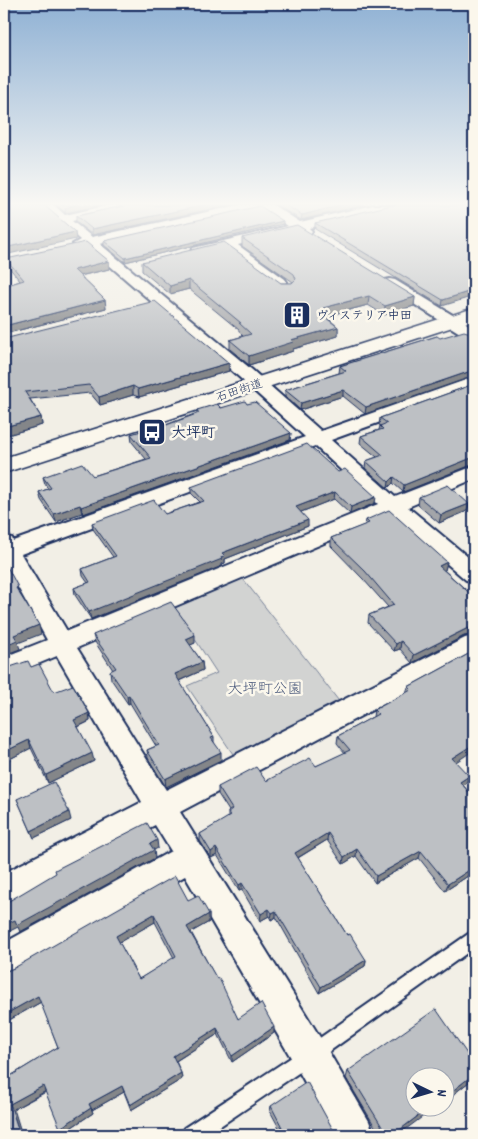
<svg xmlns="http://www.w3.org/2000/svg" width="478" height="1139" font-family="Dekko,'Klee One',sans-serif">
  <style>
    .green { fill: #d2d3d2; stroke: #768198 }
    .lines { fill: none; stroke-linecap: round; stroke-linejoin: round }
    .service-casing { stroke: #1b2f5e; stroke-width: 4 }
    .minor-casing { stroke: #1b2f5e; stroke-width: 4 }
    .tertiary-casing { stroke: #1b2f5e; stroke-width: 3 }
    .service { fill: #fbf7ec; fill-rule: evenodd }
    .minor { fill: #fbf7ec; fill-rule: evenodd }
    .tertiary { fill: #fbf7ec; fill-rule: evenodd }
    .wall { fill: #a3a5a9; stroke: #1b2f5e; fill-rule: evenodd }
    .shaded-wall { fill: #848689; stroke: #1b2f5e }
    .building { fill: #bdc0c4; stroke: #1b2f5e; fill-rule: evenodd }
    .labels { text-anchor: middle; stroke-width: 5; stroke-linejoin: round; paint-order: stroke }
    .far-poi-label { font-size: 12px; font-weight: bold; fill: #1b2f5e; stroke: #fbf7ec; text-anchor: start }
    .far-street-label { font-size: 12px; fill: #1b2f5e; stroke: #fbf7ec }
    .poi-label { font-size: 15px; font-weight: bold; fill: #1b2f5e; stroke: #fbf7ec; text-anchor: start }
    .park-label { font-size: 15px; fill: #49587b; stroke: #fbf7ec }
  </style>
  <rect width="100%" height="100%" fill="#f2efe6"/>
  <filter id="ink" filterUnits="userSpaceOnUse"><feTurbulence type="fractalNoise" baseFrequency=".02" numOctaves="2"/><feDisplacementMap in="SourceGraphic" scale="10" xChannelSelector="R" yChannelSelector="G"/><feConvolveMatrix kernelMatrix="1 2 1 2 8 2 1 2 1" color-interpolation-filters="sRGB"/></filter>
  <g filter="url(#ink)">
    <path class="green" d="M240 575 342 705 237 760 187 686 217 673 172 604Z"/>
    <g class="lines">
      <g class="service-casing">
        <path id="service" d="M474 930V948L316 1061 207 1135H182L184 1128 304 1049Z"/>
      </g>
      <g class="minor-casing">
        <g id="minor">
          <path d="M40 205H54L65 215 110 205H133L131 208 72 221 92 237 239 205H273L300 222 373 205H395L393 208 309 228 312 231 310 234 305 235 296 231 238 245 285 279 287 282 285 285H275L225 248 198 255 191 251 193 248 288 226 260 208 100 244 251 369 321 431 474 377V388L331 440 395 497 474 466V479L408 507 474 562V582L466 580 390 515 77 648 166 790 465 638 474 636V656L180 812 323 1042 369 1121 374 1135H334L297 1068 185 876 16 973 4 978V943L171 851 155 825 4 904V873L142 802 57 656 4 678V657L47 640 4 562V536L12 538 13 541 305 437 239 377 87 246 75 247 73 244 80 240ZM315 446 378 504 67 631 21 554Z"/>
          <path d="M390 279 395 280 474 328V340L468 338 385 286 383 283 385 280Z"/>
        </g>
      </g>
      <g class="tertiary-casing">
        <path id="tertiary" d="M474 308V320L4 473V458Z"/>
      </g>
      <use href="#service" class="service"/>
      <use href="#minor" class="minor"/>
      <use href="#tertiary" class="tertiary"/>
    </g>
    <g class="wall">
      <path d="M56 205H101L66 213Z"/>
      <path d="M128 205H230L92 235 76 222V216Z"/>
      <path d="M276 205H365L301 220Z"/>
      <path d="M474 205 442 306 315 229V223Z"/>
      <path d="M283 224 125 262 104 245V241Z"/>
      <path d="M242 238 415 297 414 306 384 315 368 305 330 315V320L338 327V336L293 349V351L249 365 230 349V340L243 336 239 332V330L189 289 170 294 142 271V262L281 283H292L293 282 242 246Z"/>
      <path d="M6 259 109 261V269L80 276 105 300 106 308 4 334V286L20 281 8 266Z"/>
      <path d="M437 336 365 414 343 396 300 410 285 396V390L339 373 340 366Z"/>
      <path d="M4 339 229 363V371L139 397 133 395 100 405 90 393 30 399 41 417 42 425 4 436Z"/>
      <path d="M474 384V464L403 492 393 483 388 488 365 468 366 461 377 457 360 443 361 436 379 430 380 426H381L379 425 380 418Z"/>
      <path d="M247 404 291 433 290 440 83 514 82 513 56 522 41 500 39 492 48 489 45 484 43 477 93 476 146 459 132 442 131 434 150 431 197 413V410L221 408Z"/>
      <path d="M338 472 375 503 350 514 334 499 301 512 308 526 225 559V563L222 564V566L91 619 75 595 74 588 88 583 83 576 82 569 113 557 93 529 92 523 165 514 200 502 191 493V487Z"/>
      <path d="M419 497 469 504 467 511 439 523 418 505Z"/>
      <path d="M366 520 447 562 445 570H444L474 597V635L464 636 412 663 400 649 394 651 368 623 369 615 388 607 363 579 331 546V538L365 525Z"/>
      <path d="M93 635 195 643 190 645 202 662 203 670 179 681 214 737V742L221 760 166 787 148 758 147 750 156 746 130 703 128 704 111 679 110 671 113 670 95 642Z"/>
      <path d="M474 651 456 762 466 783 463 785 474 798V872L445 891 419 858 375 883 356 856 343 864 327 840 298 858 347 935 366 960 365 966 319 993 276 917 271 920 269 916 260 921 242 890 239 891 217 855 211 858 200 841V834L228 818V812L229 811 218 794V787L266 781 316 766 345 753 337 743 338 736 373 717 374 710 406 693 408 687Z"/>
      <path d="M31 667 54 692 89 713 90 721 78 727 94 761 48 783 31 748 4 762V669Z"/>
      <path d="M17 799 71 820 34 838Z"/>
      <path d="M188 900 209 914V922L191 932 238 1019 274 1033 232 1062 218 1034 176 1061 181 1073 182 1079 131 1110 124 1092 92 1110 93 1113 63 1133 46 1092 14 1109 4 1135V1080L58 1047 41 1002 4 1023V972ZM155 922 174 958 139 979 119 942Z"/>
      <path d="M348 1071 474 1078 446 1100V1076L398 1135H380L346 1078Z"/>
      <path d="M271 1106 336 1135H283L270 1111Z"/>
    </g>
    <g class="shaded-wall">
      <path d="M76 205H101L66 213 65 208Z"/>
      <path d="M205 205H230L92 235V229Z"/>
      <path d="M342 205H365L301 220 302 215Z"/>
      <path d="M283 221V224L125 262V258Z"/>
      <path d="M75 232 76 239 4 255V248Z"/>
      <path d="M109 261V269L75 277 74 270Z"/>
      <path d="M189 280V289L170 294V286Z"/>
      <path d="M474 290V296L442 306 443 300Z"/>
      <path d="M369 296 368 305 330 315 329 322 322 315 323 308Z"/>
      <path d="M415 297 414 306 384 315 385 306Z"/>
      <path d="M105 300 106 308 4 334V326Z"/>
      <path d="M338 327V336L293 349V351L249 365V356L291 340Z"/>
      <path d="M229 363V371L139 397 138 389Z"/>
      <path d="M474 370V376L365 414 366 407Z"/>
      <path d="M133 386V395L100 405 99 397Z"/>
      <path d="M343 390V396L300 410 301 403Z"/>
      <path d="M41 417 42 425 4 436V427Z"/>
      <path d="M291 433 290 440 83 514 81 507Z"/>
      <path d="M474 457V464L403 492 404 485Z"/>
      <path d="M394 477 393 483 388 488 389 482Z"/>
      <path d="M335 492 334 499 296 514V507Z"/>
      <path d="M376 497 375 503 350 514 351 507Z"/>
      <path d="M469 504 467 511 439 523 441 515Z"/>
      <path d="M80 505 82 513 56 522 54 514Z"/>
      <path d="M308 520V526L225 559V563L222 564V566L91 619 89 612 222 553Z"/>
      <path d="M447 562 445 570 437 573 439 566Z"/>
      <path d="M39 625 41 634 18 643 20 649 4 655V646L14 635Z"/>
      <path d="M474 627V634L464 636 412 663 414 655 466 629Z"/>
      <path d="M195 635V643L186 647V639Z"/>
      <path d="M401 641 400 649 394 651 396 644Z"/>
      <path d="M202 662 203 670 176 682 175 674Z"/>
      <path d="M129 695 130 703 128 704 127 696Z"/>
      <path d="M89 713 90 721 75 728 74 720Z"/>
      <path d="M29 740 31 748 4 762V752Z"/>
      <path d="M474 744V750L450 766 452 758Z"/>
      <path d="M221 752V760L166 787 165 779Z"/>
      <path d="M92 753 94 761 48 783 46 775Z"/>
      <path d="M469 776 466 783 457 789 460 782Z"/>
      <path d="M69 812 71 820 34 838 31 831Z"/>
      <path d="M328 833 327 840 294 860 295 853Z"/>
      <path d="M157 840 158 848 154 850 155 858 20 932 18 927 4 934V925Z"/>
      <path d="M216 848 217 855 211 858V852Z"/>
      <path d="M357 849 356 856 343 864 344 857Z"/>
      <path d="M421 851 419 858 375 883 376 876Z"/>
      <path d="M474 867V872L445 891 448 884Z"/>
      <path d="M242 883V890L239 891V885Z"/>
      <path d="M269 909V916L260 921 261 914Z"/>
      <path d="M276 911V917L271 920 272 913Z"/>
      <path d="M154 914 155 922 118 943 116 936Z"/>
      <path d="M209 914V922L188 934 187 927Z"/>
      <path d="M366 960 365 966 319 993 321 987Z"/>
      <path d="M38 996 41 1002 4 1023V1015Z"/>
      <path d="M274 1027V1033L232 1062V1056Z"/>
      <path d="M217 1028 218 1034 174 1062 173 1056Z"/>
      <path d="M181 1073 182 1079 131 1110 130 1105Z"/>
      <path d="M474 1074V1078L446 1100V1096Z"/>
      <path d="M43 1086 46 1091 14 1109 22 1135H20L10 1104Z"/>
      <path d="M122 1086 124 1092 92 1110 89 1104Z"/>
      <path d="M431 1106H437L398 1135H393Z"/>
      <path d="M91 1108 93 1113 63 1133 60 1128Z"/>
    </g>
    <g class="building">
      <path d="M4 205H44L75 232 4 248Z"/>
      <path d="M62 205H76L65 208Z"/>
      <path d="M128 205H205L92 229 76 216Z"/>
      <path d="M285 205H342L302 215Z"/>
      <path d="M392 205H474V290L443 300 315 223Z"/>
      <path d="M260 206 283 221 125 258 104 241Z"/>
      <path d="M297 225 415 297 385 306 369 296 323 308 330 313 322 315 338 327 291 340 293 342 249 356 230 340 251 334 239 323H241L189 280 170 286 142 262 224 242 281 283H292L296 279 294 274 242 238Z"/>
      <path d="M86 242 109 261 74 270 105 300 4 326V286L24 280 6 259Z"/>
      <path d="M155 301 229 363 138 389 133 386 99 397 89 385 25 392 41 417 4 427V339Z"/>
      <path d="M464 331 474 334V370L366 407 343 390 301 403 285 390 346 371 340 366 437 336 440 338Z"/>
      <path d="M474 384V457L404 485 394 477 389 482 366 461 383 455 361 436 383 429 380 426 387 423 380 418Z"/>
      <path d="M245 401 247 404 255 402 291 433 81 507 80 505 54 514 39 492 51 488 43 477 82 463 93 476 151 458 131 434 148 429 150 431 199 413 197 410 217 404 221 408Z"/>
      <path d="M307 444 338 472 345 469 376 497 351 507 335 492 296 507 308 520 222 553 225 556 221 557 222 559 89 612 74 588 90 582 82 569 116 556 92 523 154 500 165 514 204 501 191 487Z"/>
      <path d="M448 485 469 504 441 515 419 497Z"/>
      <path d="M389 510 447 562 439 566 474 597V627L466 629 414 655 401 641 396 644 369 615 394 605 365 571 331 538 369 523 366 520Z"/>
      <path d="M4 561 18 587 16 588 39 625 14 635 17 640 4 646Z"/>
      <path d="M171 602 195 635 186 639 202 662 175 674 214 737 211 738 221 752 165 779 147 750 159 745 129 695 127 696 110 671 116 668 93 635Z"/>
      <path d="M474 651V744L452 758 469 776 460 782 474 798V820L472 822 474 824V867L448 884 421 851 376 876 357 849 344 857 328 833 295 853 347 935 350 934 366 960 321 987 276 911 272 913 269 909 261 914 242 883 239 885 216 848 211 852 200 834 230 816 228 812 232 809 218 787 256 767 266 781 310 758 316 766 350 750 338 736 378 714 374 710 411 690 408 687Z"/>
      <path d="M28 661 31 667 39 664 54 692 73 685 89 713 74 720 92 753 46 775 29 740 4 752V669Z"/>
      <path d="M54 782 69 812 31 831 17 799Z"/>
      <path d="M147 823 157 840 150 844 154 850 17 925 15 920 4 925V904L56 873 55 870Z"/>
      <path d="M175 876 188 900 198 895 209 914 187 927 217 979 219 978 238 1019 261 1003 274 1027 232 1056 217 1028 173 1056 181 1073 130 1105 122 1086 89 1104 91 1108 60 1128 43 1086 10 1104 20 1135H4V1080L58 1047 38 996 4 1015V972L14 968ZM154 914 176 956 139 979 116 936Z"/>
      <path d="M436 1009 474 1064V1074L446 1096V1076H416V1106H431L393 1135H387L348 1071Z"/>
      <path d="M307 1082 336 1135H286L271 1106Z"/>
    </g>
  </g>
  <linearGradient id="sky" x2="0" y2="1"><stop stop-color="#8fb1d4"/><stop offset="0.56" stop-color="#f9f8f4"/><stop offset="1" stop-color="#f9f8f4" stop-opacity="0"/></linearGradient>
  <rect width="478" height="364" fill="url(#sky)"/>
  <defs>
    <g id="building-square" transform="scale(1.4375)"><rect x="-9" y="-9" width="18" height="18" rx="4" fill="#1b2f5e" stroke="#fbf7ec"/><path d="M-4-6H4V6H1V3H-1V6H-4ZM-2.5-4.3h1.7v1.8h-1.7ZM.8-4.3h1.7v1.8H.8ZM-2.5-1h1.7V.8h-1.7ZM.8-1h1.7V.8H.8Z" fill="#fff"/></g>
    <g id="bus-square" transform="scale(1.4375)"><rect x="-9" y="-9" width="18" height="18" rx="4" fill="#1b2f5e" stroke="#fbf7ec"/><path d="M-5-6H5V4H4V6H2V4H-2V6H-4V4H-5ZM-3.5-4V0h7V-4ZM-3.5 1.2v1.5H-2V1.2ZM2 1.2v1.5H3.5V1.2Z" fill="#fff"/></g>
  </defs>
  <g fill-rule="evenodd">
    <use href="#building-square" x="297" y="315"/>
    <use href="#bus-square" x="152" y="432"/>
  </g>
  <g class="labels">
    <g class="far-poi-label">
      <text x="316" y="319">ヴィステリア中田</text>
    </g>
    <g class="far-street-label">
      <text transform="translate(239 390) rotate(-18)" y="4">石田街道</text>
    </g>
    <g class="poi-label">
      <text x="171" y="437">大坪町</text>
    </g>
    <g class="park-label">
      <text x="265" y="693">大坪町公園</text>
    </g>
  </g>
  <rect width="478" height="1139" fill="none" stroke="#fbf7ec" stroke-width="20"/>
  <rect x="10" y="10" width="458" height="1119" fill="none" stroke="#1b2f5e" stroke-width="2" filter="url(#ink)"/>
  <g transform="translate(430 1092) rotate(95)"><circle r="24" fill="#fbf7ec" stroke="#a1a7b3"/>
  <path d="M0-4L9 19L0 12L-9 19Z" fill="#1b2f5e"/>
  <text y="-8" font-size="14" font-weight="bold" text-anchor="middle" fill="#1b2f5e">N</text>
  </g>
</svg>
